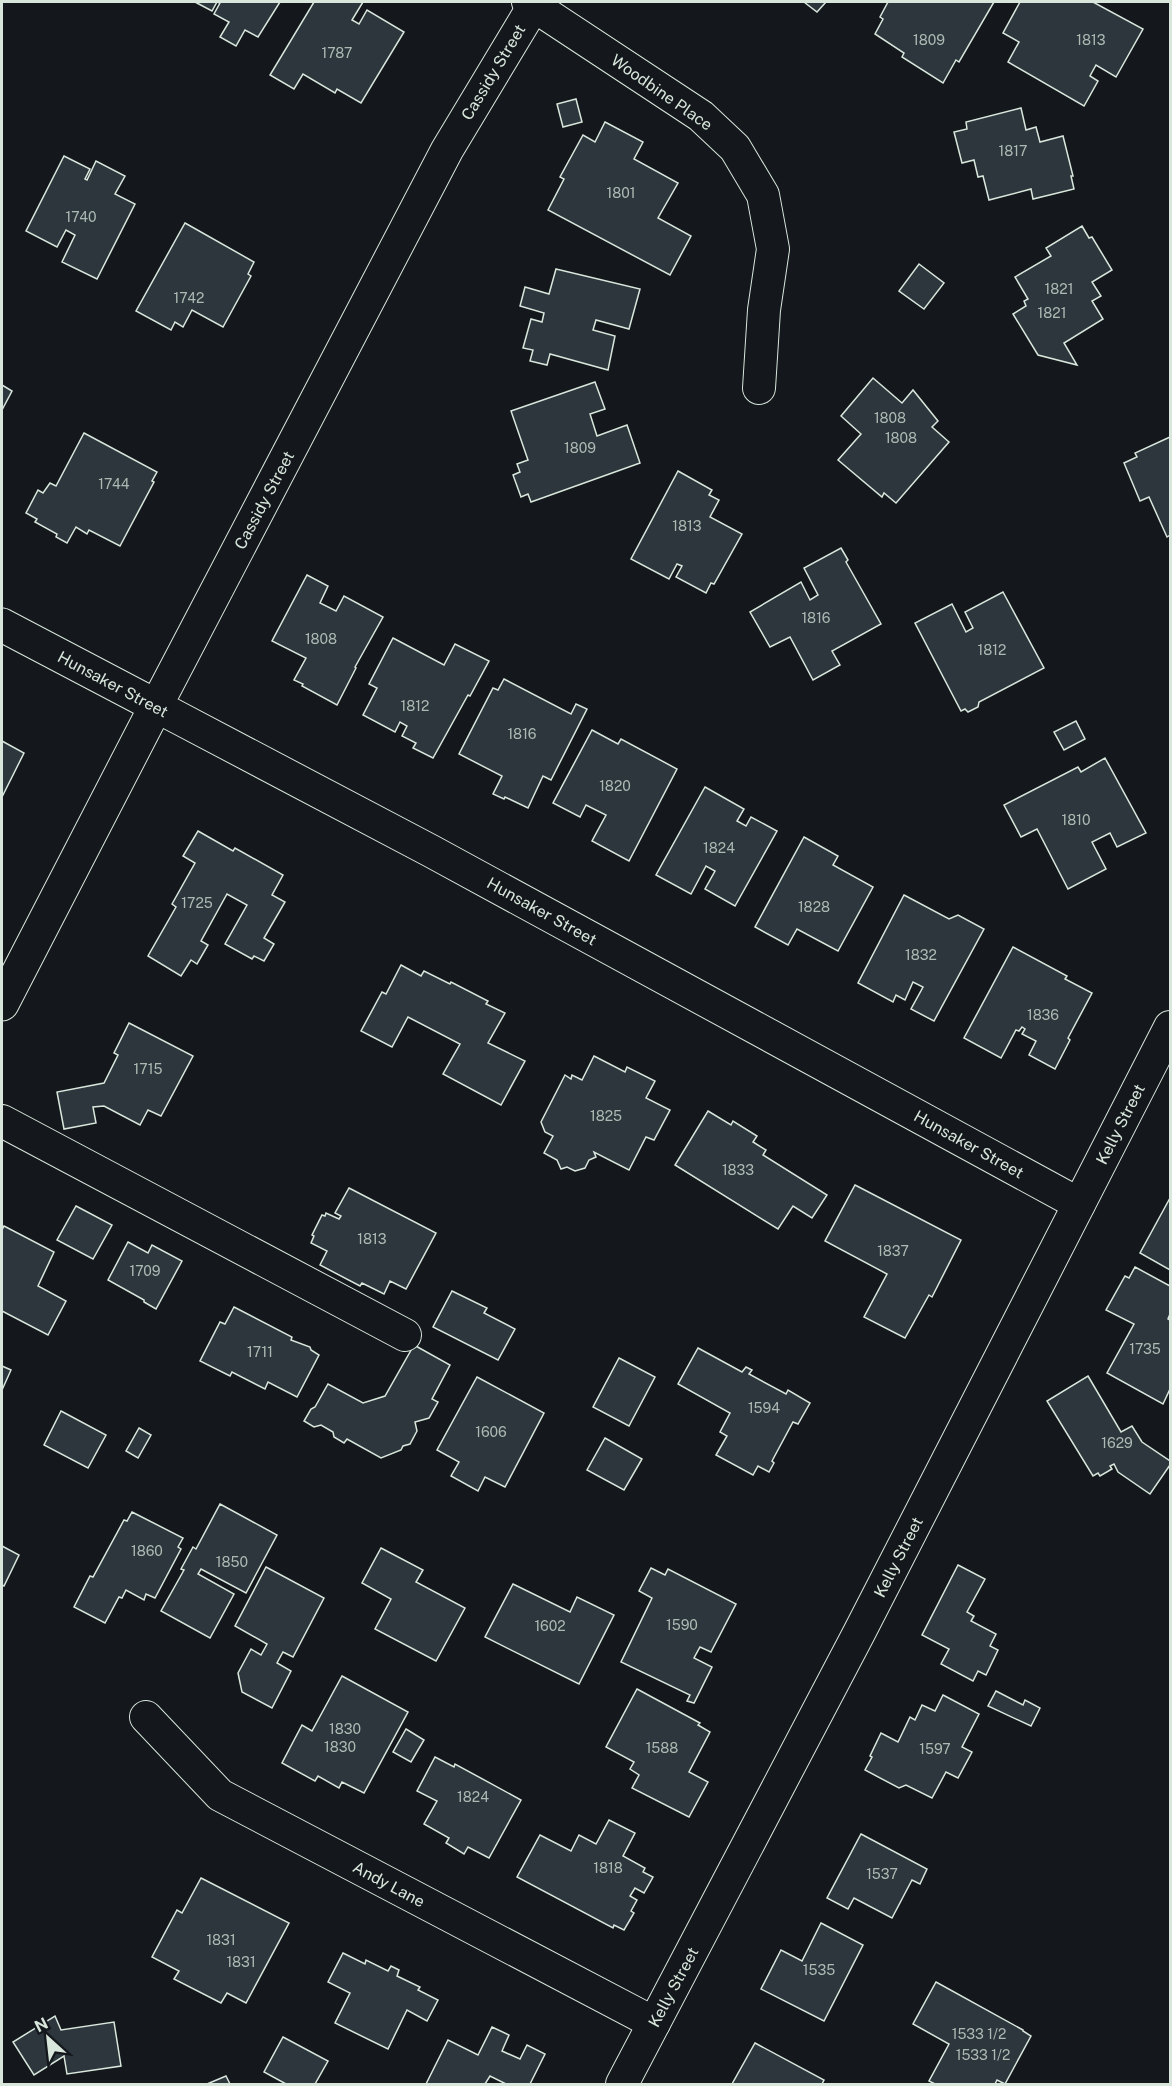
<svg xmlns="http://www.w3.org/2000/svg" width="1172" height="2086" font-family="'Public Sans',sans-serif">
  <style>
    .building { fill: #2c363c; stroke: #d8e6dc; stroke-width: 1.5 }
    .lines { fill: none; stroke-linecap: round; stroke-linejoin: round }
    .street-casing { stroke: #d8e6dc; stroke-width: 34 }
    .secondary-casing { stroke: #d8e6dc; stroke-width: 35 }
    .street { stroke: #14181c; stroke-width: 32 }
    .secondary { stroke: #14181c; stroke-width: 33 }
    .labels { text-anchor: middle; stroke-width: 4.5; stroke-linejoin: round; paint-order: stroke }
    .number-label { font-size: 14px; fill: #adbab4 }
    .street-label { font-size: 16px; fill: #d8e6dc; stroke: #14181c }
  </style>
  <rect width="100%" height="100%" fill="#14181c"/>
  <g class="building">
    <path d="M195 2H280L258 37 245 30 236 46 220 37 229 22 214 14 220 3 217 2 212 11Z"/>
    <path d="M314 2H363L352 20 359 24 367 10 404 32 361 103 337 89 335 93 303 74 294 89 270 75Z"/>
    <path d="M804 2H826L817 12Z"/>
    <path d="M888 2H994L959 62 956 60 943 83 902 57 904 53 875 34 883 19 880 17Z"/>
    <path d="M1020 2H1093L1143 29 1116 77 1096 65 1090 76 1098 81 1084 106 1008 62 1019 42 1003 33Z"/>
    <path d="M576 99 582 122 563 127 557 104Z"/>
    <path d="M1021 108 1026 130 1036 127 1040 142 1063 136 1073 176H1071L1074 189 1033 199 1031 189 989 200 983 176 978 177 974 160 962 163 954 132 967 129 966 122Z"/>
    <path d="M605 122 643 142 634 159 678 183 658 218 691 236 670 275 548 210 564 179 560 177 583 135 595 142Z"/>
    <path d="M64 156 90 169 85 179 87 180 96 161 125 176 115 194 135 204 97 279 62 262 75 235 66 230 57 247 26 231Z"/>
    <path d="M185 223 254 262 248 274 251 276 223 327 192 310 183 327 175 322 171 330 136 311Z"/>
    <path d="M1082 226 1089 238 1092 237 1112 270 1092 282 1101 296 1092 301 1103 319 1064 343 1077 365 1038 355 1013 314 1026 306 1024 301 1028 299 1015 277 1051 256 1046 248Z"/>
    <path d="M919 264 944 283 924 309 899 291Z"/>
    <path d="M556 269 640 289 629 329 596 320 593 330 615 336 608 370 550 354 547 365 530 361 533 350 523 348 531 319 542 322 544 313 520 306 525 287 549 294Z"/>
    <path d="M873 378 902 403 913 390 938 421 932 427 949 442 896 503 884 493 882 497 838 460 861 434 841 416Z"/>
    <path d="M595 382 605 409 590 414 597 436 627 425 640 463 531 502 528 494 521 497 513 475 520 472 517 464 528 460 511 411Z"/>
    <path d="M2 385 12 391 2 410Z"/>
    <path d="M84 433 157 472 152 481 154 482 120 546 89 530 87 534 76 527 67 543 56 537 57 534 35 522 37 519 26 513 38 490 43 493 50 483 56 486Z"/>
    <path d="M1170 437V535L1167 537 1149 497 1140 501 1124 463 1137 457 1135 453Z"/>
    <path d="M678 471 712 490 709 495 719 500 710 517 742 534 714 584 711 583 706 593 676 577 682 566 677 564 669 579 631 559Z"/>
    <path d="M841 548 848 560 846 562 881 624 832 651 840 665 813 680 790 637 770 647 750 612 801 582 810 600 818 595 804 568Z"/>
    <path d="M307 575 328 586 320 603 336 611 344 596 383 617 355 667 356 668 337 705 302 686 303 684 294 680 306 658 272 641Z"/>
    <path d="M1003 592 1044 668 979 702 978 707 968 712 965 709 961 711 915 623 952 604 966 632 973 628 965 612Z"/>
    <path d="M393 638 444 665 455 644 489 661 470 696 468 695 433 758 413 748 416 743 402 736 407 726 400 722 395 732 363 715 377 688 369 684Z"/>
    <path d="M504 679 571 714 576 704 587 709 551 780 543 776 528 808 505 797 504 799 493 794 502 776 459 754 493 688 498 690Z"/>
    <path d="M1076 721 1085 739 1064 750 1054 732Z"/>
    <path d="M592 730 618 744 621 739 677 769 629 861 592 841 606 815 586 805 580 817 553 803Z"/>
    <path d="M2 741 24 753 2 797Z"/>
    <path d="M1105 758 1146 833 1117 847 1110 833 1092 842 1106 869 1068 889 1037 829 1021 837 1004 805 1078 767 1081 772Z"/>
    <path d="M705 787 744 809 737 821 746 826 751 817 777 831 735 906 705 889 715 871 706 866 691 894 656 875Z"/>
    <path d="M198 831 233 851 235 848 283 875 272 895 285 902 264 938 274 944 264 961 254 956 252 959 225 944 247 905 227 894 201 941 208 945 197 964 191 960 181 976 148 956 176 907 172 904 195 863 183 856Z"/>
    <path d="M804 837 838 856 833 865 873 887 838 951 797 929 788 945 755 927Z"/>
    <path d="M904 895 949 919 958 915 984 929 934 1021 911 1009 923 987 913 982 905 1000 896 995 893 1002 858 983Z"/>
    <path d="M1013 947 1067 976 1065 979 1092 993 1068 1038 1070 1040 1055 1069 1029 1055 1036 1041 1022 1034 1025 1029 1022 1027 1019 1031 1016 1030 1001 1058 964 1038Z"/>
    <path d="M401 965 421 976 424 971 450 984 451 982 488 1001 486 1004 505 1013 488 1043 525 1061 501 1105 443 1074 460 1044 408 1017 392 1047 361 1031 382 992 386 994Z"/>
    <path d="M129 1023 193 1056 161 1116 148 1110 140 1125 104 1106 93 1107 96 1123 64 1129 57 1092 104 1083 118 1055 114 1053Z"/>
    <path d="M594 1056 625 1072 627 1067 655 1081 646 1098 670 1110 654 1140 646 1137 629 1170 594 1152 596 1157 589 1160 585 1168 575 1171 567 1167 561 1169 557 1160 544 1153 553 1136 545 1132 541 1122 565 1075 571 1079 572 1075 582 1080Z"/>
    <path d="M708 1111 731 1125 733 1121 757 1136 753 1142 766 1150 763 1155 827 1195 812 1218 793 1206 778 1229 675 1165Z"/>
    <path d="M855 1185 961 1240 932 1297 929 1295 905 1338 864 1317 887 1274 825 1241Z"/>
    <path d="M349 1188 436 1233 406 1289 390 1281 384 1294 362 1283 360 1286 320 1265 327 1251 311 1243 314 1236 312 1235 322 1215 325 1216 326 1213 339 1219 341 1216 335 1213Z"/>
    <path d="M1170 1198V1270L1140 1253Z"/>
    <path d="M76 1206 112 1225 93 1259 57 1240Z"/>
    <path d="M4 1226 54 1252 38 1286 66 1301 48 1335 2 1311V1230Z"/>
    <path d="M128 1242 148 1253 152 1245 182 1261 156 1309 144 1302V1300L108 1280Z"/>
    <path d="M1135 1267 1170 1286V1314L1168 1319 1170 1320V1389L1163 1404 1107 1373 1134 1324 1106 1310 1125 1276 1129 1278Z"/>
    <path d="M452 1291 487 1308 484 1313 515 1329 498 1360 433 1327Z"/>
    <path d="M234 1307 292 1337 291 1340 310 1347 311 1350 319 1355 297 1397 268 1382 265 1389 232 1372 230 1376 200 1361 220 1322 225 1324Z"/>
    <path d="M414 1345 450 1365 432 1399 438 1402 429 1418 415 1422 417 1431 410 1444 403 1446 401 1450 381 1458 347 1439 344 1443 334 1437 333 1432 321 1425 314 1427 304 1421 311 1409 315 1407 328 1384 363 1403 385 1396Z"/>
    <path d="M698 1348 742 1372 746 1367 752 1370 749 1374 786 1394 788 1390 810 1403 798 1424 793 1422 772 1461 774 1463 769 1472 758 1466 753 1475 716 1455 727 1436 720 1432 730 1413 678 1384Z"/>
    <path d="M619 1358 655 1377 629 1426 593 1407Z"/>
    <path d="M2 1366 11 1370 2 1390Z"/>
    <path d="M1088 1376 1121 1432 1132 1426 1142 1442 1170 1461V1465L1150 1494 1118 1472 1114 1464 1110 1466 1112 1469 1100 1476 1098 1473 1093 1476 1047 1401Z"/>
    <path d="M477 1377 544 1413 505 1487 485 1477 478 1491 451 1476 459 1462 437 1450Z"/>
    <path d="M61 1411 106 1435 88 1468 44 1445Z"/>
    <path d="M139 1428 151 1435 138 1458 126 1451Z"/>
    <path d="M605 1438 642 1459 624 1490 587 1470Z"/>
    <path d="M220 1504 277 1535 246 1593 201 1569 198 1574 234 1594 210 1638 161 1611 184 1570 181 1569 193 1547 196 1549Z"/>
    <path d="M132 1512 183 1538 178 1547 181 1549 155 1598 146 1594 144 1600 126 1590 122 1598 119 1597 105 1623 74 1607 90 1576 93 1577 124 1520 127 1521Z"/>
    <path d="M2 1546 19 1555 4 1586 2 1585Z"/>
    <path d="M381 1548 423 1570 416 1582 465 1608 436 1661 375 1629 391 1599 362 1583Z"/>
    <path d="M958 1565 985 1579 967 1612 974 1616 971 1621 996 1634 990 1646 998 1650 986 1675 978 1671 973 1681 941 1664 949 1649 922 1635Z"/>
    <path d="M266 1567 324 1598 293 1657 283 1652 277 1663 291 1671 272 1708 242 1692 238 1673 251 1649 261 1655 267 1644 235 1626Z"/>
    <path d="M651 1568 665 1575 668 1569 736 1604 711 1652 700 1647 694 1658 712 1667 694 1703 687 1701 690 1695 621 1662 652 1598 639 1591Z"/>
    <path d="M513 1584 570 1612 577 1597 614 1615 579 1684 485 1637Z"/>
    <path d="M342 1676 408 1712 364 1793 342 1782 339 1788 318 1776 315 1781 282 1763 302 1725 312 1731Z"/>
    <path d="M637 1689 700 1723 698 1725 710 1732 689 1772 708 1782 689 1817 632 1788 639 1775 630 1769 634 1762 606 1747Z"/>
    <path d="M996 1691 1023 1705 1025 1700 1040 1708 1031 1726 988 1706Z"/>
    <path d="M943 1695 979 1714 962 1747 972 1752 958 1778 946 1772 932 1798 906 1785 899 1788 865 1770 872 1757 870 1756 881 1733 898 1742 910 1717 915 1720 922 1705 935 1711Z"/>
    <path d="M406 1729 424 1740 411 1762 393 1752Z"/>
    <path d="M435 1757 454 1767 455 1764 521 1800 489 1858 468 1847 464 1854 446 1843 449 1838 424 1824 437 1801 417 1791Z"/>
    <path d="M609 1820 635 1833 623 1856 645 1868 643 1872 653 1877 644 1893 635 1888 630 1896 637 1900 631 1911 634 1913 624 1930 614 1925 613 1928 517 1877 540 1835 571 1851 579 1835 596 1844Z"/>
    <path d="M861 1834 927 1869 920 1884 912 1880 892 1918 854 1898 848 1909 827 1898Z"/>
    <path d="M201 1878 289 1923 246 2003 227 1993 221 2003 174 1979 179 1971 152 1957 177 1910 182 1913Z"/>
    <path d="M821 1923 863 1945 824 2021 761 1989 781 1950 802 1961Z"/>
    <path d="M343 1953 365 1964 366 1960 388 1971 391 1966 399 1970 397 1976 420 1987 418 1990 438 2000 427 2021 407 2010 388 2049 335 2023 350 1993 328 1982Z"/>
    <path d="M936 1982 1023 2030V2031L1031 2036 1005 2084 997 2080 995 2084H935L929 2081 949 2044 913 2024Z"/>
    <path d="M55 2016 61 2030 114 2022 121 2066 67 2074 64 2056 34 2075 13 2042Z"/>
    <path d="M492 2027 509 2035 502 2051 520 2059 527 2045 545 2054 530 2084H506L490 2076 485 2084H426L448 2040 478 2055Z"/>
    <path d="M283 2037 328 2061 315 2084H286L264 2072Z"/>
    <path d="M755 2043 824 2080 822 2084H732Z"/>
    <path d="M226 2076 230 2084H207Z"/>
  </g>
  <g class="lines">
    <g class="street-casing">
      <g id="street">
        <path d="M528 2 701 116 735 148 763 195 773 249 764 310 759 388"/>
        <path d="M536 2 447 150 156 706 431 851 1079 1204"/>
        <path d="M2 1121 405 1335"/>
        <path d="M146 1717 220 1795 654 2023"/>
        <path d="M622 2084 859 1633 1170 1027"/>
      </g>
    </g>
    <g class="secondary-casing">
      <path id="secondary" d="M2 625 156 706 2 1004"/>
    </g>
    <use href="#street" class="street"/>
    <use href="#secondary" class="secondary"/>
  </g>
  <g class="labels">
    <g class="number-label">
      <text x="929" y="45">1809</text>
      <text x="1091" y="45">1813</text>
      <text x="337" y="58">1787</text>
      <text x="1013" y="156">1817</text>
      <text x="621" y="198">1801</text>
      <text x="81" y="222">1740</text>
      <text x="1059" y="294">1821</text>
      <text x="189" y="303">1742</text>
      <text x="1052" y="318">1821</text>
      <text x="890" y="423">1808</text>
      <text x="901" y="443">1808</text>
      <text x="580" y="453">1809</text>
      <text x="114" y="489">1744</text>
      <text x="687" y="531">1813</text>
      <text x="816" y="623">1816</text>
      <text x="321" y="644">1808</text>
      <text x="992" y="655">1812</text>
      <text x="415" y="711">1812</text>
      <text x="522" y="739">1816</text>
      <text x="615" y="791">1820</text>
      <text x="1076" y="825">1810</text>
      <text x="719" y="853">1824</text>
      <text x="197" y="908">1725</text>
      <text x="814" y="912">1828</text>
      <text x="921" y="960">1832</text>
      <text x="1043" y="1020">1836</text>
      <text x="148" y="1074">1715</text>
      <text x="606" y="1121">1825</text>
      <text x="738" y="1175">1833</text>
      <text x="372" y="1244">1813</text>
      <text x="893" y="1256">1837</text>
      <text x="145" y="1276">1709</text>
      <text x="1145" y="1354">1735</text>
      <text x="260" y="1357">1711</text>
      <text x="764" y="1413">1594</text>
      <text x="491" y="1437">1606</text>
      <text x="1117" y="1448">1629</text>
      <text x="147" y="1556">1860</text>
      <text x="232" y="1567">1850</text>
      <text x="682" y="1630">1590</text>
      <text x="550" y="1631">1602</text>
      <text x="345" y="1734">1830</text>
      <text x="340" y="1752">1830</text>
      <text x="662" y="1753">1588</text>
      <text x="935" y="1754">1597</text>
      <text x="473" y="1802">1824</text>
      <text x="608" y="1873">1818</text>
      <text x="882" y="1879">1537</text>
      <text x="221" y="1945">1831</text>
      <text x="241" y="1967">1831</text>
      <text x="819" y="1975">1535</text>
      <text x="979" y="2039">1533 1/2</text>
      <text x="983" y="2060">1533 1/2</text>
    </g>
    <g class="street-label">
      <text transform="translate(493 72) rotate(-59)" y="6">Cassidy Street</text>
      <text transform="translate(662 92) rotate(35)" y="6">Woodbine Place</text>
      <text transform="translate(264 500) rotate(-62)" y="6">Cassidy Street</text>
      <text transform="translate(113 684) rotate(28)" y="6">Hunsaker Street</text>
      <text transform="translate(542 911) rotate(29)" y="6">Hunsaker Street</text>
      <text transform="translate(1120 1124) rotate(-63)" y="6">Kelly Street</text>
      <text transform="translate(969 1144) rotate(29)" y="6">Hunsaker Street</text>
      <text transform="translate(898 1557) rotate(-63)" y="6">Kelly Street</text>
      <text transform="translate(389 1884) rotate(28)" y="6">Andy Lane</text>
      <text transform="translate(673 1987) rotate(-62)" y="6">Kelly Street</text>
    </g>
  </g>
  <rect width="1172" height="2086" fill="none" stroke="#d8e6dc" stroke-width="6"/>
  <g transform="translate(48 2038) rotate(333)" stroke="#14181c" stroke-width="4.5" paint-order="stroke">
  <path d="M0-4.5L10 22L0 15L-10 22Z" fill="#d8e6dc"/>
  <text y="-9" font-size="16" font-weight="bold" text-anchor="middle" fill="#d8e6dc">N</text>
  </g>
</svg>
